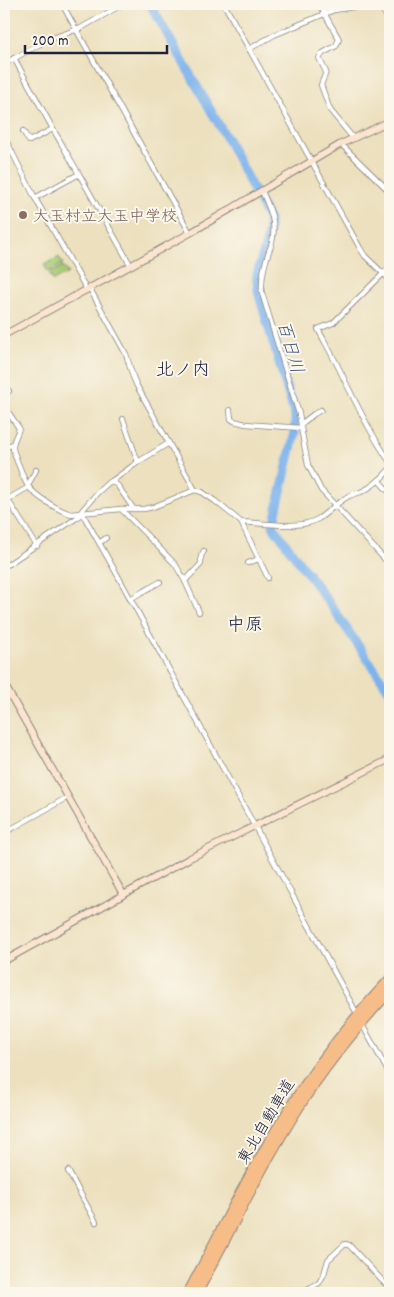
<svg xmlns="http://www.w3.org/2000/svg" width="394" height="1297" font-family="Dekko,'Klee One',sans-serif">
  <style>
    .green { fill: #a6cc76; stroke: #647758 }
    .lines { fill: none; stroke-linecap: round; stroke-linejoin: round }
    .river { stroke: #7db3ec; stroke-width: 9 }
    .street-casing { stroke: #87817c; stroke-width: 6 }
    .secondary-casing { stroke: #87817c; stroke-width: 8 }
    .highway-casing { stroke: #87817c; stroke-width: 11 }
    .street { stroke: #fff; stroke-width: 4.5 }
    .secondary { stroke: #fce5cf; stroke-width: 6 }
    .highway { stroke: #f7bd88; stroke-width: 9 }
    .education-dot { fill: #8d6e63; stroke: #fbf7ec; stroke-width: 2 }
    .labels { text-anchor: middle; stroke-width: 4; stroke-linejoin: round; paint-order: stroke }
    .education-label { font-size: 16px; fill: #785e54; stroke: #fbf7ec; text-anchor: start }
    .street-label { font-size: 16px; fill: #22223b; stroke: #fbf7ec }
    .water-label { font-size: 18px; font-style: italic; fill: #425579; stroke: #fbf7ec }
    .neighbourhood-label { font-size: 18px; fill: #22223b; stroke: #fbf7ec }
  </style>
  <rect width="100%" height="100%" fill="#fbf7ec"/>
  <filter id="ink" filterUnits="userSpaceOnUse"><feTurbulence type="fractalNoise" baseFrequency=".02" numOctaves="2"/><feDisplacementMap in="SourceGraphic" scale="10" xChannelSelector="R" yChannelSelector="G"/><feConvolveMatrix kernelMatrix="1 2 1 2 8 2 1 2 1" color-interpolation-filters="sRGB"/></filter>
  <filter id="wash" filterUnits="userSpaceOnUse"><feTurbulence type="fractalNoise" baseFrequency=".0096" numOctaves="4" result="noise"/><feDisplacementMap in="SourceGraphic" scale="20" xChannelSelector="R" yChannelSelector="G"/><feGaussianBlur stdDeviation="1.12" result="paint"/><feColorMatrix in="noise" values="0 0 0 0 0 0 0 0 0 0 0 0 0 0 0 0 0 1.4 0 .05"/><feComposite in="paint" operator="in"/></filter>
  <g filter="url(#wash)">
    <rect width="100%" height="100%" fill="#ece0be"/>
    <g class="green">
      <path d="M59 257 63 264 48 272 44 265Z"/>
      <path d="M63 266 68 273 53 281 49 274Z"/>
    </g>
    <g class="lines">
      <path class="river" d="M150 4 226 137 269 220C270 240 261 256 257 275 256 281 258 288 259 295L295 416V432L273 526 332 607 390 692"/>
    </g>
  </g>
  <g filter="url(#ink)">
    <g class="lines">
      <g class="street-casing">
        <g id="street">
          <path d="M62 4 190 233"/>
          <path d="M224 4 360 248 365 256 390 280"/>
          <path d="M319 4 339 39 336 46 323 53 319 58 326 72 321 85 330 110 353 138"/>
          <path d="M379 4 390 22"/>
          <path d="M249 49 274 35 334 10 372 4"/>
          <path d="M14 58 53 129 79 174"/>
          <path d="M4 64 47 40 81 28 123 4"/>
          <path d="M23 131 29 141 53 129"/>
          <path d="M4 136 35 198 87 290"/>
          <path d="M341 144 390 192"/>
          <path d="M262 191C268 205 276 220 273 236 273 241 271 246 269 251 264 265 261 278 262 293L299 414 301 424V428L308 465 321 490 390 565"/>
          <path d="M35 198 79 174 131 266"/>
          <path d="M390 267 333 323 318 329C327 346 337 363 345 381 359 409 372 436 390 462"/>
          <path d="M90 289 126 354 133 377 137 386 195 490"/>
          <path d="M4 395 9 391"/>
          <path d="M4 406 19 428C18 434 13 440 13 446 12 451 16 456 17 461 21 470 23 478 28 486 36 497 58 510 71 514L121 509H144L153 507 195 490 202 492 215 501 241 522 268 578"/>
          <path d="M230 410 231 419 234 421 246 424 301 428"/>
          <path d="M123 419 138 462"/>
          <path d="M301 424 314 414 321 410"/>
          <path d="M4 448 13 444"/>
          <path d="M112 481 138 462 169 443"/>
          <path d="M379 481 390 493"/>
          <path d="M28 485 36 470"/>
          <path d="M4 494 37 546"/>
          <path d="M8 499 29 487"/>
          <path d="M121 509 175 564 184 579 199 612"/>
          <path d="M80 513 97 493 109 482 112 481 118 486 133 508"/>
          <path d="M81 513 85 518 118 576 355 1010"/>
          <path d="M241 522C263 523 299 530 318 519 329 512 337 502 349 496 353 494 359 493 363 491 374 486 382 478 390 469"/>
          <path d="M99 543 106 538"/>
          <path d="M248 563 259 559"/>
          <path d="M4 567 78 517 81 513"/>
          <path d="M185 581 201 564V556L204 551"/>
          <path d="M130 599 160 582"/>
          <path d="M4 833 68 797"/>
          <path d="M364 1028 390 1075"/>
          <path d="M68 1171 96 1222"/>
          <path d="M300 1293 319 1283 324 1274 328 1260 345 1244 349 1245 390 1289"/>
        </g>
      </g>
      <g class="secondary-casing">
        <g id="secondary">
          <path d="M4 335 190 233 341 144 390 121"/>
          <path d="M4 684 123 894"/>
          <path d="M4 961 190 858 390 759"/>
        </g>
      </g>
      <g class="highway-casing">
        <g id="highway">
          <path d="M188 1293C217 1239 244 1182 276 1130 309 1075 346 1025 390 979"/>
          <path d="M197 1293C231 1230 262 1164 301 1104 327 1063 358 1026 390 991"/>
        </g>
      </g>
      <use href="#street" class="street"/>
      <use href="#secondary" class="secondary"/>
      <use href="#highway" class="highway"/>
    </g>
  </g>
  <circle class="education-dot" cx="23" cy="215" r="5"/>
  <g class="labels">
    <g class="education-label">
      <text x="33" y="221">大玉村立大玉中学校</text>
    </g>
    <g class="street-label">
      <text transform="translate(265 1121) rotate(-59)" y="6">東北自動車道</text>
    </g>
    <g class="water-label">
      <text transform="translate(291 347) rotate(74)" y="6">百日川</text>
    </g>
    <g class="neighbourhood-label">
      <text x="183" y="375">北ノ内</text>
      <text x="245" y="630">中原</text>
    </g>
  </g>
  <rect width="394" height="1297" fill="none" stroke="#fbf7ec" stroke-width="20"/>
  <path d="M25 45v8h142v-8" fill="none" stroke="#22223b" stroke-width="2.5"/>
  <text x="32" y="45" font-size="15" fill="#22223b" stroke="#fbf7ec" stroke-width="4" paint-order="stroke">200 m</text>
</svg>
